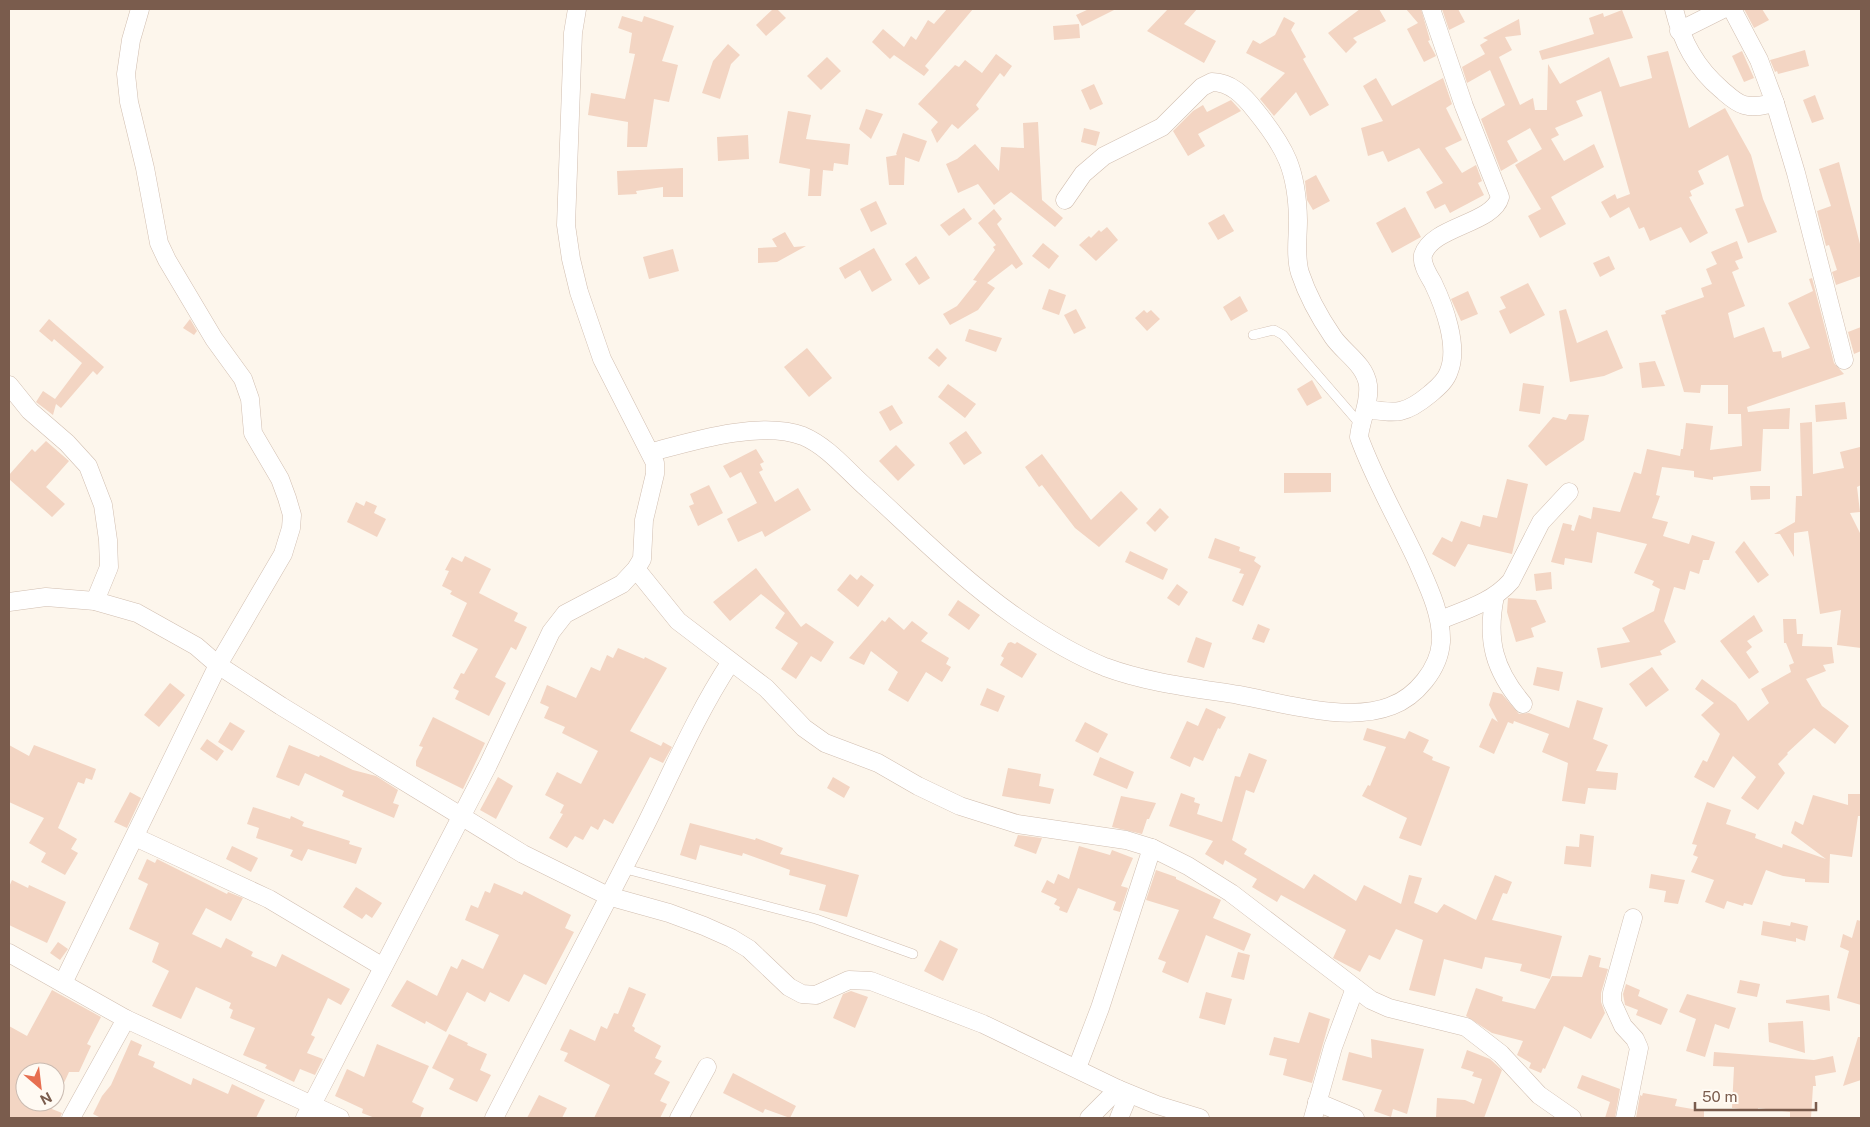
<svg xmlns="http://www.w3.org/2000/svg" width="1870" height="1127" font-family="'Public Sans',sans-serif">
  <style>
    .building { fill: #f3d5c3; fill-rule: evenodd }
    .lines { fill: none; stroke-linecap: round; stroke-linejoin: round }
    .lane-casing { stroke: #d1beb0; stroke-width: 10 }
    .street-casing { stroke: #d1beb0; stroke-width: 19 }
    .lane { stroke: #fff; stroke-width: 9 }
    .street { stroke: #fff; stroke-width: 18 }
  </style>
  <rect width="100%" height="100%" fill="#fdf6ec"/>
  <g class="building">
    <path d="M773 9H777L786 18 766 36 756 25Z"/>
    <path d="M947 9H973L925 66 929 70 924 76 894 55 890 59 872 42 883 29 904 47 911 36 916 40 928 20 934 24Z"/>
    <path d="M1089 9H1116L1082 26 1076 15Z"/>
    <path d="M1168 9H1197L1184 24 1216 41 1204 63 1147 31Z"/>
    <path d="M1360 9H1379L1386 21 1353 38 1357 42 1346 53 1328 33Z"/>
    <path d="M1406 9H1421L1430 40 1428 41 1436 56 1424 62 1407 29 1418 23Z"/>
    <path d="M1442 9H1458L1465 22 1449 30Z"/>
    <path d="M1744 9H1762L1769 20 1754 28Z"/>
    <path d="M1622 10 1633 38 1542 60 1539 51 1594 34 1589 18 1603 13 1604 17Z"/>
    <path d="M622 16 642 22 644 16 674 26 662 61 678 65 669 102 654 99 647 147H627L628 122 588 115 591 93 625 99 635 54 629 53 632 33 618 28Z"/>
    <path d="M1284 17 1295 23 1291 30 1306 57 1303 59 1329 105 1310 116 1296 92 1274 116 1260 99 1285 73 1246 53 1253 40 1260 44 1275 35Z"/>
    <path d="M1519 19 1521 35 1505 37 1512 50 1499 57 1520 105 1533 98 1535 110H1547L1548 64 1560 84 1609 57 1620 87 1652 78 1647 56 1668 51 1689 128 1725 108 1751 155 1763 199 1777 232 1748 243 1735 209 1744 206 1728 155 1698 171 1704 184 1690 191 1692 196 1689 197 1708 233 1690 243 1681 227 1650 241 1644 227 1639 229 1629 207 1610 218 1601 202 1615 194 1617 199 1630 194 1601 91 1576 101 1583 116 1555 128 1559 135 1551 139 1564 161 1594 144 1604 167 1551 197 1566 224 1540 238 1528 216 1541 209 1515 165 1542 149 1530 128 1507 141 1518 161 1501 171 1481 119 1505 105 1490 70 1467 83 1462 67 1485 54 1480 45 1488 40 1483 38Z"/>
    <path d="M1079 24 1080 38 1054 40 1053 26Z"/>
    <path d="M728 44 740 55 731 64 720 99 702 93 713 61Z"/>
    <path d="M1805 50 1809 66 1778 74 1777 71 1775 72 1770 60Z"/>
    <path d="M1742 51 1754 78 1744 82 1732 56Z"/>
    <path d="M996 54 1012 66 1004 77 1000 73 976 105 979 109 958 129 952 124 937 143 931 130 938 122 918 104 955 65 959 67 965 60 982 73Z"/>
    <path d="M827 57 841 71 821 90 807 76Z"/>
    <path d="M1376 78 1392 106 1443 78 1452 104 1446 108 1462 140 1445 148 1462 173 1476 165 1482 181 1478 183 1484 195 1450 213 1445 204 1435 209 1426 192 1443 183 1419 148 1388 162 1383 151 1368 156 1361 128 1383 121 1363 86Z"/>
    <path d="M1094 84 1103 104 1090 110 1081 90Z"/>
    <path d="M1815 95 1824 119 1812 123 1803 100Z"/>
    <path d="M1231 100 1241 111 1198 134 1205 146 1188 156 1173 131 1193 111 1203 105 1207 112Z"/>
    <path d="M866 109 883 114 871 139 859 129Z"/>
    <path d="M788 111 811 115 806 139 850 144 848 165 834 163 833 171 823 170 821 196H808L810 169 779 163Z"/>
    <path d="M1038 122 1042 200 1063 218 1055 227 1011 192 994 205 978 184 958 193 946 164 957 159 975 144 999 171 1001 147 1024 148 1023 123Z"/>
    <path d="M1084 128 1100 132 1096 146 1081 142Z"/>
    <path d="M903 133 927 141 919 162 905 157 904 185H889L886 157 897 155 896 154Z"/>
    <path d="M748 135 749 159 718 161 717 137Z"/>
    <path d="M1839 162 1861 248V276L1836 285 1832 272 1837 270 1829 245 1826 246 1817 211 1831 206 1819 169Z"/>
    <path d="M683 168V197H663V187L636 191 637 194 618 195 617 171Z"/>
    <path d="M1316 175 1330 201 1313 210 1307 200 1305 181Z"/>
    <path d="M876 201 887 224 871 232 860 209Z"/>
    <path d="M1405 207 1421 237 1392 253 1376 223Z"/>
    <path d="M964 208 972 219 949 236 940 225Z"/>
    <path d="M994 209 1002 219 997 224 1023 264 1016 269 1012 264 987 283 995 288 978 310 950 325 943 314 957 306 977 281 973 280 995 250 993 247 996 245 978 223Z"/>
    <path d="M1224 214 1234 231 1218 240 1208 223Z"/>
    <path d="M1107 227 1118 240 1096 261 1079 245 1089 236 1091 238 1099 230 1101 232Z"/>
    <path d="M785 232 794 247 806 246 777 262 758 263V248L777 247 772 239Z"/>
    <path d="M1737 241 1743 258 1735 261 1739 269 1732 272 1745 306 1728 313 1734 338 1764 327 1773 352 1781 351 1782 358 1810 348 1788 303 1813 291 1809 279 1812 278 1834 363 1844 374 1747 407 1748 412 1790 408 1789 429H1763L1761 471 1713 477V480L1694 477V471L1662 467 1656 495 1660 496 1652 518 1668 522 1663 536 1689 544 1692 535 1715 542 1709 560H1703L1699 574 1690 571 1685 590 1674 587 1664 621 1676 642 1660 651 1662 655 1601 668 1597 648 1630 642 1622 628 1654 611 1660 589 1652 585 1654 581 1634 573 1647 544 1597 532 1592 563 1565 558 1564 565 1551 562 1563 523 1572 525 1571 530 1574 531 1579 515 1591 519 1593 507 1620 512 1634 472 1641 474 1647 449 1680 456 1681 449H1683L1686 423 1713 426 1710 450 1742 446 1741 414H1728V385H1701L1700 393 1684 392 1661 315 1666 314 1665 311 1704 297 1701 288 1712 284 1706 269 1717 264 1711 252Z"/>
    <path d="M1043 243 1059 256 1049 269 1032 256Z"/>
    <path d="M874 248 892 280 872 292 860 270 845 279 839 268Z"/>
    <path d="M673 249 679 271 649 279 643 257Z"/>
    <path d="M916 256 930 278 919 285 905 264Z"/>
    <path d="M1609 256 1615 269 1600 277 1593 263Z"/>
    <path d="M1528 283 1545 315 1510 334 1499 311 1506 308 1500 297Z"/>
    <path d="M1049 289 1066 295 1059 315 1042 309Z"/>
    <path d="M1468 291 1478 314 1461 321 1451 299Z"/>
    <path d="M1240 296 1248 311 1231 321 1223 307Z"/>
    <path d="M1076 309 1086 328 1074 334 1064 315Z"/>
    <path d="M1566 309 1577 343 1607 330 1623 368 1604 376 1570 382 1559 311Z"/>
    <path d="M1144 310 1147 313 1151 310 1160 319 1147 331 1135 318Z"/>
    <path d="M49 319 104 367 97 375 93 371 61 408 56 404 53 415 36 402 43 391 55 399 82 363 54 339 52 342 39 331Z"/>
    <path d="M190 319 197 331 194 335 183 328Z"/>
    <path d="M1861 327V351L1854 354 1848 332Z"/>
    <path d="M969 329 1002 338 996 352 965 341Z"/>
    <path d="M807 348 832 378 809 397 784 367Z"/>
    <path d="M937 348 947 358 939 367 928 358Z"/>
    <path d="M1655 361 1665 386 1642 388 1639 363Z"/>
    <path d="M1312 380 1322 398 1307 406 1297 389Z"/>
    <path d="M1523 383 1544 386 1540 414 1519 411Z"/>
    <path d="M948 384 976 404 965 418 938 397Z"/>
    <path d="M1845 402 1847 419 1816 422 1815 405Z"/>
    <path d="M892 405 903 423 890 431 879 412Z"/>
    <path d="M1569 414 1589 415 1584 440 1546 466 1528 446 1553 417 1566 420Z"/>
    <path d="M1812 422 1813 474 1844 468 1840 452 1860 447 1861 454V485L1857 487 1860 512 1850 513 1861 535V648L1837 645 1841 610 1820 614 1808 531 1794 533V557L1780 534H1774L1795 522 1796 496H1802L1800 423Z"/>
    <path d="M966 431 982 453 964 465 949 443Z"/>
    <path d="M46 441 69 461 46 487 65 504 52 517 9 479V475L32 449 35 452Z"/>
    <path d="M896 445 915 465 898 481 879 461Z"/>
    <path d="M756 449 764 462 760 464 763 470 759 472 775 502 798 488 811 510 765 537 762 531 738 542 727 519 757 503 741 472 730 478 723 466Z"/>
    <path d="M1042 454 1091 520 1121 491 1138 509 1099 547 1075 528 1042 485 1039 487 1025 467Z"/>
    <path d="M1284 473H1331V492L1284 493Z"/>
    <path d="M1507 479 1528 484 1512 554 1468 544 1455 567 1432 554 1442 537 1452 542 1461 521 1480 527 1483 515 1497 518Z"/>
    <path d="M709 485 723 513 698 526 689 506 694 504 690 494Z"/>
    <path d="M1750 486H1770V499L1751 500Z"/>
    <path d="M366 501 377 506 374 513 386 519 377 537 347 522 356 502 364 506Z"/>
    <path d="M1160 508 1169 517 1155 532 1146 523Z"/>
    <path d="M1215 538 1240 547 1239 551 1256 557 1254 561 1261 566 1243 606 1232 601 1244 574 1239 573 1241 569 1208 558Z"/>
    <path d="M1744 541 1769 575 1758 583 1735 552Z"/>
    <path d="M1130 551 1168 569 1163 580 1125 562Z"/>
    <path d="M465 556 491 569 479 593 518 613 514 621 527 627 516 650 511 647 495 677 506 683 489 716 455 699 459 691 453 688 461 673 464 674 478 649 452 636 467 603 450 594 452 591 442 586 449 571 445 570 452 557 462 562Z"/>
    <path d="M756 568 801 627 806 623 834 642 821 662 811 656 796 679 781 669 798 643 775 628 785 613 761 594 730 621 713 602Z"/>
    <path d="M1551 572 1552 589 1536 591 1534 574Z"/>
    <path d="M850 574 857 580 861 575 874 585 858 607 837 590Z"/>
    <path d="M1177 584 1188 592 1179 606 1167 598Z"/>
    <path d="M1508 598 1536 600 1546 622 1531 628 1534 637 1516 642 1507 612Z"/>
    <path d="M958 600 980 615 969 630 948 615Z"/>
    <path d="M1754 615 1763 631 1747 641 1752 647 1746 652 1759 672 1749 679 1720 641Z"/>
    <path d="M889 617 904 630 912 621 928 633 921 641 949 658 946 664 951 667 942 682 926 672 908 702 888 690 898 672 871 651 864 665 849 658 882 620 885 622Z"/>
    <path d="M1783 619H1796L1797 634H1803L1802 646 1832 647 1834 663 1823 665 1826 671 1806 679 1822 706 1849 726 1835 744 1814 728 1787 753 1788 754 1778 764 1785 773 1758 810 1741 798 1756 777 1733 756 1714 788 1694 777 1703 760 1707 762 1720 734 1701 715 1714 703 1695 689 1702 679 1736 704 1748 721 1769 703 1761 689 1791 672 1789 665 1794 663 1786 643H1784Z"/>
    <path d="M1258 624 1270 629 1264 643 1252 639Z"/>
    <path d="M1196 637 1212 643 1204 668 1187 662Z"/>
    <path d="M1011 642 1015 644 1017 642 1037 654 1022 678 1000 665 1004 658 1001 656 1008 643Z"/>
    <path d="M618 648 644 659 645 657 667 668 630 731 661 746 663 742 672 747 663 763 650 757 613 824 604 819 598 830 591 826 583 840 575 836 567 848 549 838 563 814 560 813 564 805 545 795 557 772 581 784 598 751 562 733 565 727 544 718 549 707 540 703 547 685 576 698 591 667 600 671 607 655 613 658Z"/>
    <path d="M1537 667 1563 672 1559 691 1533 685Z"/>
    <path d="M1652 667 1669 690 1646 707 1629 684Z"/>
    <path d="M170 683 185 695 159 727 144 715Z"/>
    <path d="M987 688 1005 696 998 712 980 705Z"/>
    <path d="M1493 692 1502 694 1519 714 1529 713 1569 728 1577 700 1603 708 1593 739 1608 745 1596 771 1618 773 1616 790 1588 788 1585 804 1562 801 1568 763 1542 752 1549 734 1514 721 1513 724 1508 722 1494 754 1479 747 1492 718 1498 722 1489 705Z"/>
    <path d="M1206 708 1226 717 1220 729 1218 728 1203 761 1194 757 1190 767 1170 758 1187 721 1198 726Z"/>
    <path d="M433 717 485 743 463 789 416 766V761L423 747 419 746Z"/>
    <path d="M230 722 245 731 232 751 218 742Z"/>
    <path d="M1085 722 1108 734 1098 753 1075 741Z"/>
    <path d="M1367 728 1405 739 1409 731 1429 740 1423 752 1433 757 1432 760 1450 767 1421 846 1399 838 1407 818 1362 796 1368 785 1370 786 1386 747 1363 740Z"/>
    <path d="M207 739 224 751 217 761 200 749Z"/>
    <path d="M9 745 29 756 34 745 96 769 92 780 86 778 84 784 78 782 58 828 77 839 71 849 78 853 65 875 41 862 46 853 29 843 44 818 9 802Z"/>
    <path d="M289 745 319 757 320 755 353 770 376 776 398 790 393 803 399 805 394 818 342 796 344 791 305 773 299 786 276 777Z"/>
    <path d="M1249 753 1267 760 1254 793 1246 790 1232 840 1247 849 1244 854 1304 889 1314 874 1356 901 1364 885 1401 904 1409 875 1422 878 1414 903 1437 913 1444 904 1476 920 1495 875 1512 882 1507 894 1503 893 1492 920 1562 936 1550 979 1520 971 1522 964 1485 957 1482 969 1444 959 1435 996 1409 990 1423 940 1396 929 1380 960 1369 955 1360 972 1337 960 1333 958 1346 930 1281 895 1277 902 1252 887 1257 879 1225 860 1223 865 1205 854 1213 841 1169 826 1181 793 1195 798 1194 802 1200 804 1197 814 1222 822 1235 776 1240 777Z"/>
    <path d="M1100 757 1134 772 1127 789 1093 775Z"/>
    <path d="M1008 768 1041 774 1039 786 1054 789 1050 804 1002 796Z"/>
    <path d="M498 777 513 786 496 819 480 810Z"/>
    <path d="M833 777 850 787 844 798 827 788Z"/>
    <path d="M130 792 141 798 127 828 114 822Z"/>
    <path d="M1848 794H1861V816H1858L1852 857 1830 854 1829 883 1805 882V879L1783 876 1766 870 1752 905 1744 903 1743 906 1727 901 1724 909 1705 902 1714 880 1691 872 1698 857 1693 855 1697 845 1692 844 1707 802 1731 810 1726 824 1756 834 1755 838 1782 848 1783 844 1826 859 1791 833 1795 821 1803 825 1813 795 1848 805Z"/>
    <path d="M1121 796 1156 803 1149 819H1147L1142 834 1112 827Z"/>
    <path d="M253 807 290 819 291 816 304 822 302 826 350 841 349 844 362 848 356 864 308 849 302 861 290 856 293 850 256 838 259 828 247 824Z"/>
    <path d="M690 823 755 840 756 838 783 848 780 854 859 875 847 917 819 910 826 885 789 875 790 870 743 853 742 856 700 845 696 860 680 855Z"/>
    <path d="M1580 834 1594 836 1591 867 1564 864 1566 846 1579 847Z"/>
    <path d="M1018 835 1042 838 1036 854 1014 846Z"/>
    <path d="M232 846 258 858 251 872 226 859Z"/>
    <path d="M1079 846 1110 855 1112 850 1133 858 1121 886 1128 888 1120 912 1113 910 1116 902 1078 888 1067 913 1059 910 1060 907 1054 904 1057 899 1041 892 1047 880 1054 884 1058 874 1069 879Z"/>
    <path d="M147 859 155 863 157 859 227 894 228 892 243 898 231 921 206 908 192 934 221 948 226 938 253 952 251 956 276 967 282 954 350 989 341 1005 328 998 311 1035 315 1037 307 1053 323 1059 315 1075 300 1069 294 1082 265 1068 267 1065 243 1055 255 1028 230 1018 233 1010 229 1008 231 1003 196 987 181 1019 152 1006 169 971 152 962 159 943 129 929 148 884 138 879Z"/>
    <path d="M1156 870 1176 877V879L1221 900 1213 918 1251 934 1244 951 1206 935 1188 983 1162 972 1166 962 1158 959 1179 910 1146 900Z"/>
    <path d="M1651 874 1685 880 1678 904 1664 902 1666 891 1649 888Z"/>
    <path d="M12 880 28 888 29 885 66 902 47 943 9 925V887Z"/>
    <path d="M494 883 522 895 524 891 571 915 565 928 574 932 546 985 524 974 509 1002 490 992 485 1002 467 992 446 1032 426 1021 425 1024 391 1006 407 980 437 996 451 966 457 969 462 959 483 969 499 935 465 920 471 905 478 908 485 891 490 893Z"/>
    <path d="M356 887 382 903 372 918 366 914 362 919 343 907Z"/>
    <path d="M1857 920 1861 921V1005L1837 998 1849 951 1840 947 1843 934 1852 938Z"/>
    <path d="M1763 921 1790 926 1791 922 1808 926 1805 941 1796 938V942L1761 935Z"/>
    <path d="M940 940 958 949 943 981 924 971Z"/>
    <path d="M58 942 68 949 60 960 50 953Z"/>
    <path d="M1238 952 1250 955 1244 980 1231 977Z"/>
    <path d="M1589 955 1601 958 1599 967 1608 969 1601 993V1002L1605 1013 1591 1039 1564 1026 1545 1069 1543 1068 1541 1073 1529 1068 1531 1063 1517 1055 1523 1041 1492 1033 1466 1016 1476 988 1503 997 1502 1001 1535 1009 1552 976 1582 977Z"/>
    <path d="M1740 980 1760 984 1757 997 1737 993Z"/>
    <path d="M1626 984 1640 990 1638 996 1668 1009 1661 1025 1636 1015 1638 1010 1625 1005 1623 994Z"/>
    <path d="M629 987 646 994 632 1026 635 1028 634 1031 661 1046 655 1058 662 1061 654 1074 670 1082 660 1101 667 1104 660 1118H594L610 1085 564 1061 568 1053 560 1050 570 1029 595 1041 601 1026 607 1029 614 1013 618 1014Z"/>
    <path d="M52 990 101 1017 87 1044 91 1046 79 1072H69L52 1109 62 1113 60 1118H9V1026L27 1036ZM25 1072H55V1102H25Z"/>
    <path d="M851 991 868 997 855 1028 833 1018 843 994Z"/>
    <path d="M1206 992 1232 999 1225 1025 1199 1018Z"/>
    <path d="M1687 994 1736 1008 1729 1029 1715 1024 1705 1057 1686 1051 1696 1019 1679 1012Z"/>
    <path d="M1829 995 1830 1011 1786 1003V1000Z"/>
    <path d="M1309 1012 1330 1019 1312 1083 1283 1075 1287 1059 1269 1055 1274 1037 1299 1043Z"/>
    <path d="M1803 1021 1805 1053 1769 1042 1768 1023Z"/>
    <path d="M449 1034 468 1043 467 1045 487 1054 480 1070 491 1075 477 1102 449 1089 454 1079 432 1068Z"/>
    <path d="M1858 1037H1861V1080L1843 1086Z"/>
    <path d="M1371 1039 1424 1049 1407 1114 1393 1109 1391 1117 1374 1111 1382 1090 1342 1080 1349 1052 1372 1058Z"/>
    <path d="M131 1040 142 1045 138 1055 155 1062 153 1067 191 1085 193 1078 228 1094 232 1084 265 1100 256 1118H101L93 1114 102 1096 111 1085Z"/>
    <path d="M377 1044 429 1066 412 1102 424 1108 420 1118H375L362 1113 363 1109 335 1096 347 1069 364 1077Z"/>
    <path d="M1467 1050 1490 1059 1502 1070 1484 1118H1436L1437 1098 1465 1100 1474 1104 1482 1079 1472 1076 1474 1072 1461 1068Z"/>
    <path d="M1714 1052 1814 1060 1833 1056 1836 1072 1815 1076 1816 1086H1813L1811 1118 1790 1117V1112L1758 1108V1111L1732 1108 1734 1067 1713 1066Z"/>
    <path d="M733 1073 796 1106 790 1118 765 1109 763 1113 723 1093Z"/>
    <path d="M1582 1075 1620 1089 1615 1118H1605L1610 1102 1577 1088Z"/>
    <path d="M1643 1093 1677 1099 1675 1106 1704 1111V1118H1636L1640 1095 1642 1096Z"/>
    <path d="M539 1095 567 1108 562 1118H527Z"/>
  </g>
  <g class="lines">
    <g class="lane-casing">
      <g id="lane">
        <path d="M1253 335 1274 330 1283 335 1360 424"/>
        <path d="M622 868 816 919 913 954"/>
      </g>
    </g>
    <g class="street-casing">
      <g id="street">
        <path d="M1674 9C1682 42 1696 68 1722 90 1729 96 1736 103 1744 105 1755 108 1764 105 1775 103"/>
        <path d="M1732 9 1759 60 1775 103 1796 173 1844 360"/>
        <path d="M1679 31 1723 9"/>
        <path d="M9 385 30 411 67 443 88 466 103 505 108 540 109 567 95 601"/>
        <path d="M1367 409C1397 414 1406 414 1430 394 1437 388 1446 381 1449 371 1459 346 1444 306 1433 283 1429 276 1421 264 1423 255 1432 226 1493 224 1500 197L1464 106 1431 9"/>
        <path d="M652 452C693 441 761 420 803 436 829 447 848 472 869 490 916 533 963 580 1016 617 1042 635 1075 655 1105 667 1148 683 1195 688 1239 695 1283 703 1348 723 1391 706 1416 697 1439 669 1441 642 1442 614 1428 586 1417 561 1398 520 1374 479 1359 437 1361 418 1370 404 1368 385 1365 364 1344 353 1333 337 1320 318 1307 294 1300 273 1295 257 1298 237 1298 220 1297 170 1286 148 1255 110 1244 96 1231 82 1212 82L1202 87 1162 127 1104 156 1083 174 1065 200"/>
        <path d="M636 569 678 621 766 688 804 728 825 743 878 763 918 786 960 806 1017 824 1126 840 1152 848 1188 866 1231 893 1371 1000 1389 1008 1466 1027 1501 1054 1539 1095 1572 1118"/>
        <path d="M1495 596C1486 640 1494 670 1523 704"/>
        <path d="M9 602 46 597 95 601 137 613 196 646 218 665 281 706 523 854 608 896 669 913 704 926 731 938 749 949 789 987 802 994 816 995 849 980 871 981 983 1024 1118 1089 1157 1105 1200 1118"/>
        <path d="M1440 620C1465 610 1493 602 1511 581L1541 522 1569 492"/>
        <path d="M135 837 269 899 383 967"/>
        <path d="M9 953 126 1019 340 1118"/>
        <path d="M63 983 218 665 283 554 291 528 292 515 287 498 280 479 253 433 250 399 243 379 214 339 167 260 159 243 145 168 129 102 126 74 131 40 140 9"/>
        <path d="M1077 1068 1100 1008 1152 848"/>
        <path d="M1317 1102 1355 1118"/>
        <path d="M71 1118 126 1019"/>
        <path d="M305 1118 488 765 551 632 565 614 622 584 636 569 642 559 644 520 655 474V463L602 359 579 292 571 259 566 225 573 33 577 9"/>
        <path d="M494 1118C544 1021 595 925 644 828 672 772 696 715 730 663"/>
        <path d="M679 1118 707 1067"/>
        <path d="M1089 1118 1118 1089"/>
        <path d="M1119 1118 1129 1094"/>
        <path d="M1313 1118 1333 1047 1355 988"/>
        <path d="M1625 1118 1639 1048 1635 1039 1623 1026 1612 1002V993L1633 918"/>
      </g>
    </g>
    <use href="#lane" class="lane"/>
    <use href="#street" class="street"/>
  </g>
  <rect width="1870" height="1127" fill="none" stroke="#7a5c4d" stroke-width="20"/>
  <g transform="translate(40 1087) rotate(152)"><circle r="24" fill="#fffaf3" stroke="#cabbb1"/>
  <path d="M0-4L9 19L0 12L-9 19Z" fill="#e76f51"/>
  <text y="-8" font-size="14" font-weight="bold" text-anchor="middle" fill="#7a5c4d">N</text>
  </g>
  <path d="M1695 1102v8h121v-8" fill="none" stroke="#7a5c4d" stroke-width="2.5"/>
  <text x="1702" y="1102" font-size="15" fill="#7a5c4d" stroke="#fffaf3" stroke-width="4" paint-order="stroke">50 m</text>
</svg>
